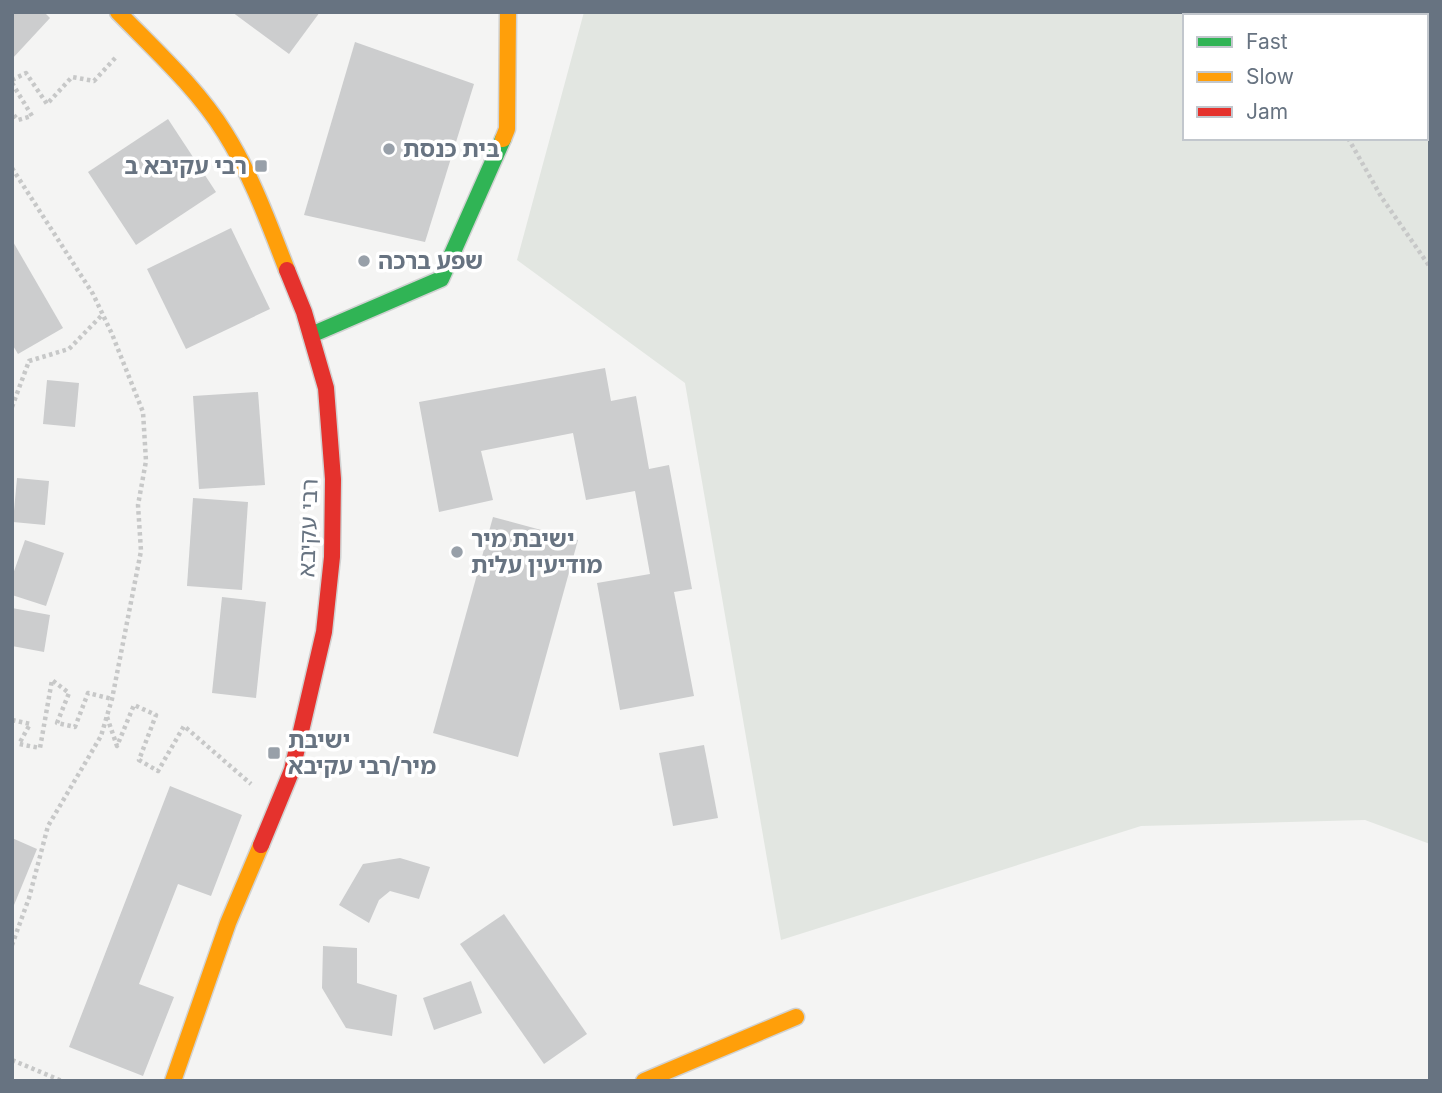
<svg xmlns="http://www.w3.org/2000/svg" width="1442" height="1093" font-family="Inter,'Noto Sans Hebrew',sans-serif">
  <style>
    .green { fill: #e2e6e1; fill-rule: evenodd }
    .building { fill: #cccdce }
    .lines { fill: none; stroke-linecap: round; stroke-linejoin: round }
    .fast-casing { stroke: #d1d2d2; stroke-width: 19 }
    .slow-casing { stroke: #d1d2d2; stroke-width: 19 }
    .jam-casing { stroke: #d1d2d2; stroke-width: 19 }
    .path { stroke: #c7c8c8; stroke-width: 4.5; stroke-dasharray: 3.5 3.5; stroke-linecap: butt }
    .fast { stroke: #30b455; stroke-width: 16 }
    .slow { stroke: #ff9f0a; stroke-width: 16 }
    .jam { stroke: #e5322d; stroke-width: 16 }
    .poi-dot { fill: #98a0a9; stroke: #fff; stroke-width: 2.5 }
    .labels { text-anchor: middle; stroke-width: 7; stroke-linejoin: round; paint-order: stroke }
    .poi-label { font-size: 23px; font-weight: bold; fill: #677381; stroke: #fff; text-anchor: start }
    .street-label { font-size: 23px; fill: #677381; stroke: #fff }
  </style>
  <rect width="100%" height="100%" fill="#f4f4f3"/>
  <path class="green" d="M584 12H1430V844L1365 820 1141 826 781 940 685 383 517 260ZM1185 16H1426V138H1185Z"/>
  <g class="building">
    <path d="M12 12H44L50 18 12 59Z"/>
    <path d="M232 12H320L289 54Z"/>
    <path d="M355 42 474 84 425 242 304 215Z"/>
    <path d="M168 119 216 192 136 245 88 172Z"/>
    <path d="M231 228 270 309 186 349 147 269Z"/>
    <path d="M12 240 63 328 18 354 12 344Z"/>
    <path d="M605 368 611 401 636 396 649 469 669 465 692 589 674 592 694 696 620 710 597 583 650 574 635 491 586 500 573 433 481 451 493 500 439 512 419 402Z"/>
    <path d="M47 380 79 383 75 427 43 424Z"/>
    <path d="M258 392 265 485 199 489 193 396Z"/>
    <path d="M17 478 49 481 45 525 13 522Z"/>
    <path d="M193 498 248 502 242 590 187 586Z"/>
    <path d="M493 517 578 540 518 757 433 733Z"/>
    <path d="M25 540 64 553 46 606 12 595V577Z"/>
    <path d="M222 597 266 602 256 698 212 693Z"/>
    <path d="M12 608 50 615 44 652 12 646Z"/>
    <path d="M704 745 718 818 673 826 659 753Z"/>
    <path d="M170 786 242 815 211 896 178 884 139 984 174 997 143 1076 69 1047Z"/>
    <path d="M12 838 37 849 12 910Z"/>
    <path d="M400 858 430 867 419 899 390 891 379 900 369 923 339 905 363 864Z"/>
    <path d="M504 914 587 1034 544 1064 460 944Z"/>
    <path d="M323 946 357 948V983L397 995 392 1036 346 1028 322 988Z"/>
    <path d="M471 981 482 1013 434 1030 423 998Z"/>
  </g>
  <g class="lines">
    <g class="fast-casing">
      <path id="fast" d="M311 335 441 279 503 139"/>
    </g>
    <g class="slow-casing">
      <g id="slow">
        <path d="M118 12C155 50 197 88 225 133 252 176 269 224 287 270"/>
        <path d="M503 139 507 129 508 12"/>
        <path d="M173 1081 228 923 261 845"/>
        <path d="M644 1081 796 1017"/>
      </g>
    </g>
    <g class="jam-casing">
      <path id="jam" d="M261 845 292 770 324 632 332 557 333 479 326 388 304 312 287 270"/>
    </g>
    <g class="path">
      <path d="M1289 12 1290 16"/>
      <path d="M12 80 26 73 47 104 72 77 94 81 117 56"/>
      <path d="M12 83 32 116 18 120 12 113"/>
      <path d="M1348 138 1382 198 1430 267"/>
      <path d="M12 168 93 294 112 334 143 412 146 461 138 505 141 551 112 699 101 736 48 826 29 898 12 945"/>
      <path d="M12 407 29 361 69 349 103 314"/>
      <path d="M107 717 117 746 134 705 156 715 139 760 158 771 184 726 251 784"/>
      <path d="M12 720 30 724 19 744 40 748 52 680 69 693 57 723 75 727 88 693 112 699"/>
      <path d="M12 1060 62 1081"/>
    </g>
    <use href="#fast" class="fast"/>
    <use href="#slow" class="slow"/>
    <use href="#jam" class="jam"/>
  </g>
  <g class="poi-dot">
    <circle cx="389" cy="149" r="7"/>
    <rect x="254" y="159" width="14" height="14" rx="3.5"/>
    <circle cx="364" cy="261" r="7"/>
    <circle cx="457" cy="552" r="7"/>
    <rect x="267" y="746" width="14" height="14" rx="3.5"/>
  </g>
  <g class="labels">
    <g class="poi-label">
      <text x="403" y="157">בית כנסת</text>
      <text x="247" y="174" text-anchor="end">רבי עקיבא ב</text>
      <text x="378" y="269">שפע ברכה</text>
      <text x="471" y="547">ישיבת מיר<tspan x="471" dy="26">מודיעין עלית</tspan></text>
      <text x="288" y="748">ישיבת<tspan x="288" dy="26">מיר/רבי עקיבא</tspan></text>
    </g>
    <g class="street-label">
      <text transform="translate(308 528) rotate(-88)" y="8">רבי עקיבא</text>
    </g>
  </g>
  <rect width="1442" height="1093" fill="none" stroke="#677381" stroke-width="28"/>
  <rect x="1183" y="14" width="245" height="126" fill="#ffffff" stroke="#c2c7cd" stroke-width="2"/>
  <rect x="1197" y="37" width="35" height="10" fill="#30b455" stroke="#c2c7cd" stroke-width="2"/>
  <text x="1246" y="49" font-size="21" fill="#677381">Fast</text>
  <rect x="1197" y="72" width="35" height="10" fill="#ff9f0a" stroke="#c2c7cd" stroke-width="2"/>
  <text x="1246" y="84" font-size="21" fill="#677381">Slow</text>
  <rect x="1197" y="107" width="35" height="10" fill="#e5322d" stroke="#c2c7cd" stroke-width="2"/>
  <text x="1246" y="119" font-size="21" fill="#677381">Jam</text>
</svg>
